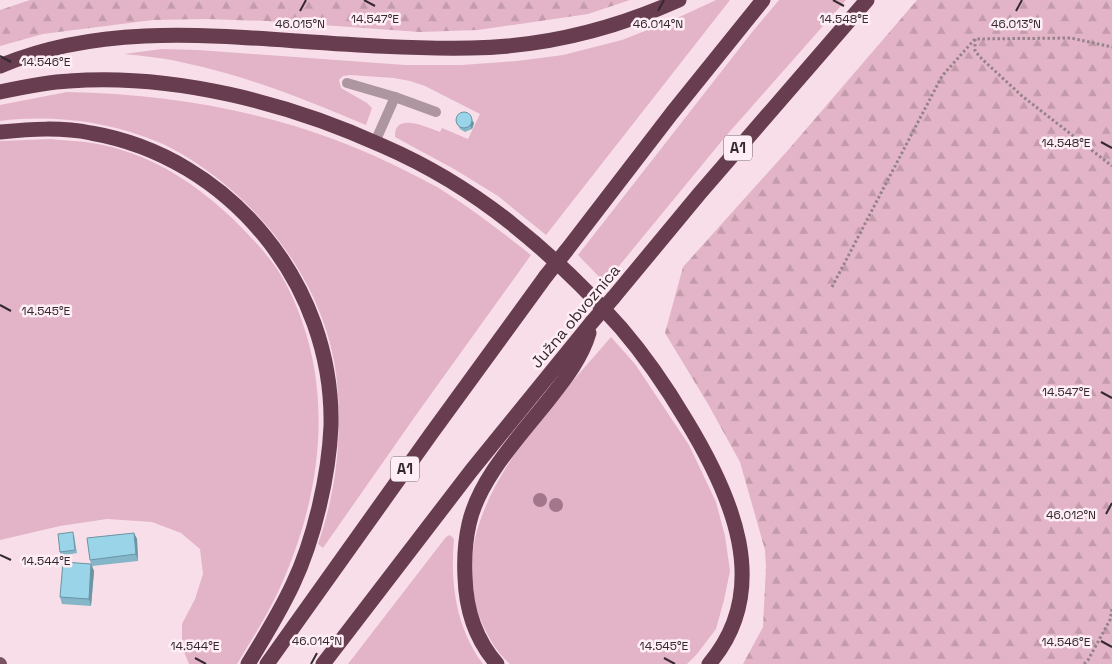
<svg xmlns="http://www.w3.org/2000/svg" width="1112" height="664" font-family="'Space Grotesk',sans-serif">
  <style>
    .green { fill: #e3b4c7 }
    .forest { fill: url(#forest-firs) }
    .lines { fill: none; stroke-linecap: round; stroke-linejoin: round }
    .path { stroke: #948389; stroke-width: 3; stroke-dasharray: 2.5 2.5; stroke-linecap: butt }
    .service { stroke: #ad969f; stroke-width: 10 }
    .primary { stroke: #7a5464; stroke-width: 12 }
    .motorway { stroke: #673d4f; stroke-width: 15 }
    .motorway-bridge { stroke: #673d4f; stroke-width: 15 }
    .tree { fill: #a3768b }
    .wall { fill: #84b6c8 }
    .shaded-wall { fill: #6c94a2 }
    .building { fill: #9ad4e8; stroke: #6c94a2 }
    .ticks { fill: none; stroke: #342a2e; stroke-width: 2 }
    .labels { text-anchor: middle; stroke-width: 5; stroke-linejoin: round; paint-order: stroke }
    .shield { fill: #ffeef5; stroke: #71656a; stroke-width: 1 }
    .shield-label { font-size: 15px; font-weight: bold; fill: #342a2e }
    .street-label { font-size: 16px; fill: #342a2e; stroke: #ffeef5 }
    .ticks-label { font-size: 12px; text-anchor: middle; fill: #342a2e; stroke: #ffeef5; stroke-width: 5; stroke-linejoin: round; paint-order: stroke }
  </style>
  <defs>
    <pattern id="forest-firs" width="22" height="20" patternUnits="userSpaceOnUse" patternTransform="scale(1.25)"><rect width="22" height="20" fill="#e3b4c7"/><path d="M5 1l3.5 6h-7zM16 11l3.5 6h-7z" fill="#c39bab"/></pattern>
  </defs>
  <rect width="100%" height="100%" fill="#f8dee8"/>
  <g class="green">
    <path d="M716 0H730L546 235 498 196 454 169 395 137C394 111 428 128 440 132L442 128 468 139 480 114 425 86 410 81 394 78 350 75 343 76 339 80 341 88 367 103 372 108 366 125C307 100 247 76 185 63 165 58 144 56 124 54L162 49 198 50 405 65H462L517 61 563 55 622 40 673 20Z"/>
    <path d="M779 0H846L725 137 605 283 578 255 753 31Z"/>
    <path d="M67 92C187 94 305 118 412 174 423 180 435 185 445 192 475 211 503 233 531 255L416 415 323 548 318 544C337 490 343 431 336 373 323 278 253 191 169 147 162 143 153 140 145 137 98 120 49 115 0 121V105Z"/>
    <path d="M51 139C68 141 86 141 103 145 154 156 196 184 233 219 253 239 274 260 287 286 337 384 323 495 278 592 266 617 251 641 237 664H189L182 647V624L195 599 203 574 200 549 181 533 152 522 107 519 60 526 0 540V141Z"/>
    <path d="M611 337 635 364 689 445 716 502 725 536 730 571 724 600 716 629 697 654 687 664H510C495 651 485 632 478 613 443 510 551 408 611 337Z"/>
    <path d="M450 535 454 539C450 583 456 628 483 664H348L446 537Z"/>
  </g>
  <g class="forest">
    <path d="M30 0H630L588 14 478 30 420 32 266 21 206 19 153 20 43 34 0 46V10Z"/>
    <path d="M917 0H1112V664H743L763 627 766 567 765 550 740 462 708 404 665 333 683 267 789 149Z"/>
  </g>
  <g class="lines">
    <g class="path">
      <path d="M975 39V51L982 59 1022 96 1112 166"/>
      <path d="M832 287 942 76 975 39 1071 38 1112 47"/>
      <path d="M1084 664 1088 660 1110 620 1112 609"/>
    </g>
    <g class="service">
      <path d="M347 83 395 97 436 112"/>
      <path d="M375 142 395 97"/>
    </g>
    <path class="primary" d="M0 663 1 664"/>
    <g class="motorway">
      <path d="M0 66C94 26 198 34 297 41 355 45 413 49 471 48 542 47 614 29 679 0"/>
      <path d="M0 92C23 87 46 82 69 81 173 73 289 103 383 146 429 166 472 192 512 224 551 255 587 290 621 328 645 356 667 388 686 420 731 494 774 588 709 664"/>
      <path d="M0 132C31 129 61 127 91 133 230 157 334 285 331 426 329 475 314 540 293 584 280 612 264 638 248 664"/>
      <path d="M566 251 672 113 763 0"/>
      <path d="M613 298 700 193 867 0"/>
      <path d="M267 664 431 434 546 276"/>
      <path d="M323 664 471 471 592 322"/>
      <path d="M497 664C475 639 466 610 465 577 464 559 465 542 469 524 479 478 521 435 550 398 566 378 582 357 589 333"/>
    </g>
    <g class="motorway-bridge">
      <path d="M546 276 566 251"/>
      <path d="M592 322 613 298"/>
    </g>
  </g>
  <g class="tree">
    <circle cx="540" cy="500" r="7"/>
    <circle cx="556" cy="505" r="7"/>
  </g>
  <g class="wall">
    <path d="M456 122 474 123 472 129 465 132 460 129Z"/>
    <path d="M134 533 137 539 138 561 92 566 94 571 91 606 62 604 60 597 91 564 90 560Z"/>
    <path d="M74 535 77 553 61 556 60 552Z"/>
  </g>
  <g class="shaded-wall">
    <path d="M472 120 474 123 472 129 470 125Z"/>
    <path d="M134 533 137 539 138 561 136 554Z"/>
    <path d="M91 564 94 571 91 606 89 599Z"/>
  </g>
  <g class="building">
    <circle cx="464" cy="120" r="8"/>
    <path d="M73 532 75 550 60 552 58 534Z"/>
    <path d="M134 533 136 554 90 560 87 538Z"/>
    <path d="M63 562 91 564 89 599 60 597Z"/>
  </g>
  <path class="ticks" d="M364 0 375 6M833 0 844 6M300 11 306 0M658 11 664 0M1016 11 1022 0M0 56 11 62M1101 142 1112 148M0 305 11 311M1101 392 1112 398M1106 514 1112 503M0 555 11 560M1101 641 1112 647M195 658 206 664M664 658 675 664M311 664 317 653"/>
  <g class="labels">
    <g class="shield">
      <rect x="724" y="135.5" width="28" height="25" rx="4"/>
      <rect x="391" y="456.5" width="28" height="25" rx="4"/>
    </g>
    <g class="shield-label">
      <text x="738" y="153">A1</text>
      <text x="405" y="474">A1</text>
    </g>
    <g class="street-label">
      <text transform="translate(575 316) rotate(-50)" y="6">Južna obvoznica</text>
    </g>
  </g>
  <g class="ticks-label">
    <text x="375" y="23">14.547°E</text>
    <text x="844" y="23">14.548°E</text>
    <text x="658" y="28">46.014°N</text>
    <text x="1016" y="28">46.013°N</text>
    <text x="300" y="28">46.015°N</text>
    <text x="46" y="66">14.546°E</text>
    <text x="1066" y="147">14.548°E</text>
    <text x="46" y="315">14.545°E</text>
    <text x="1066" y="396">14.547°E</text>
    <text x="1071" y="519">46.012°N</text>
    <text x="46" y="565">14.544°E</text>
    <text x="317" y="645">46.014°N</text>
    <text x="1066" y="646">14.546°E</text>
    <text x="195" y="650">14.544°E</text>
    <text x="664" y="650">14.545°E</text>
  </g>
</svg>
